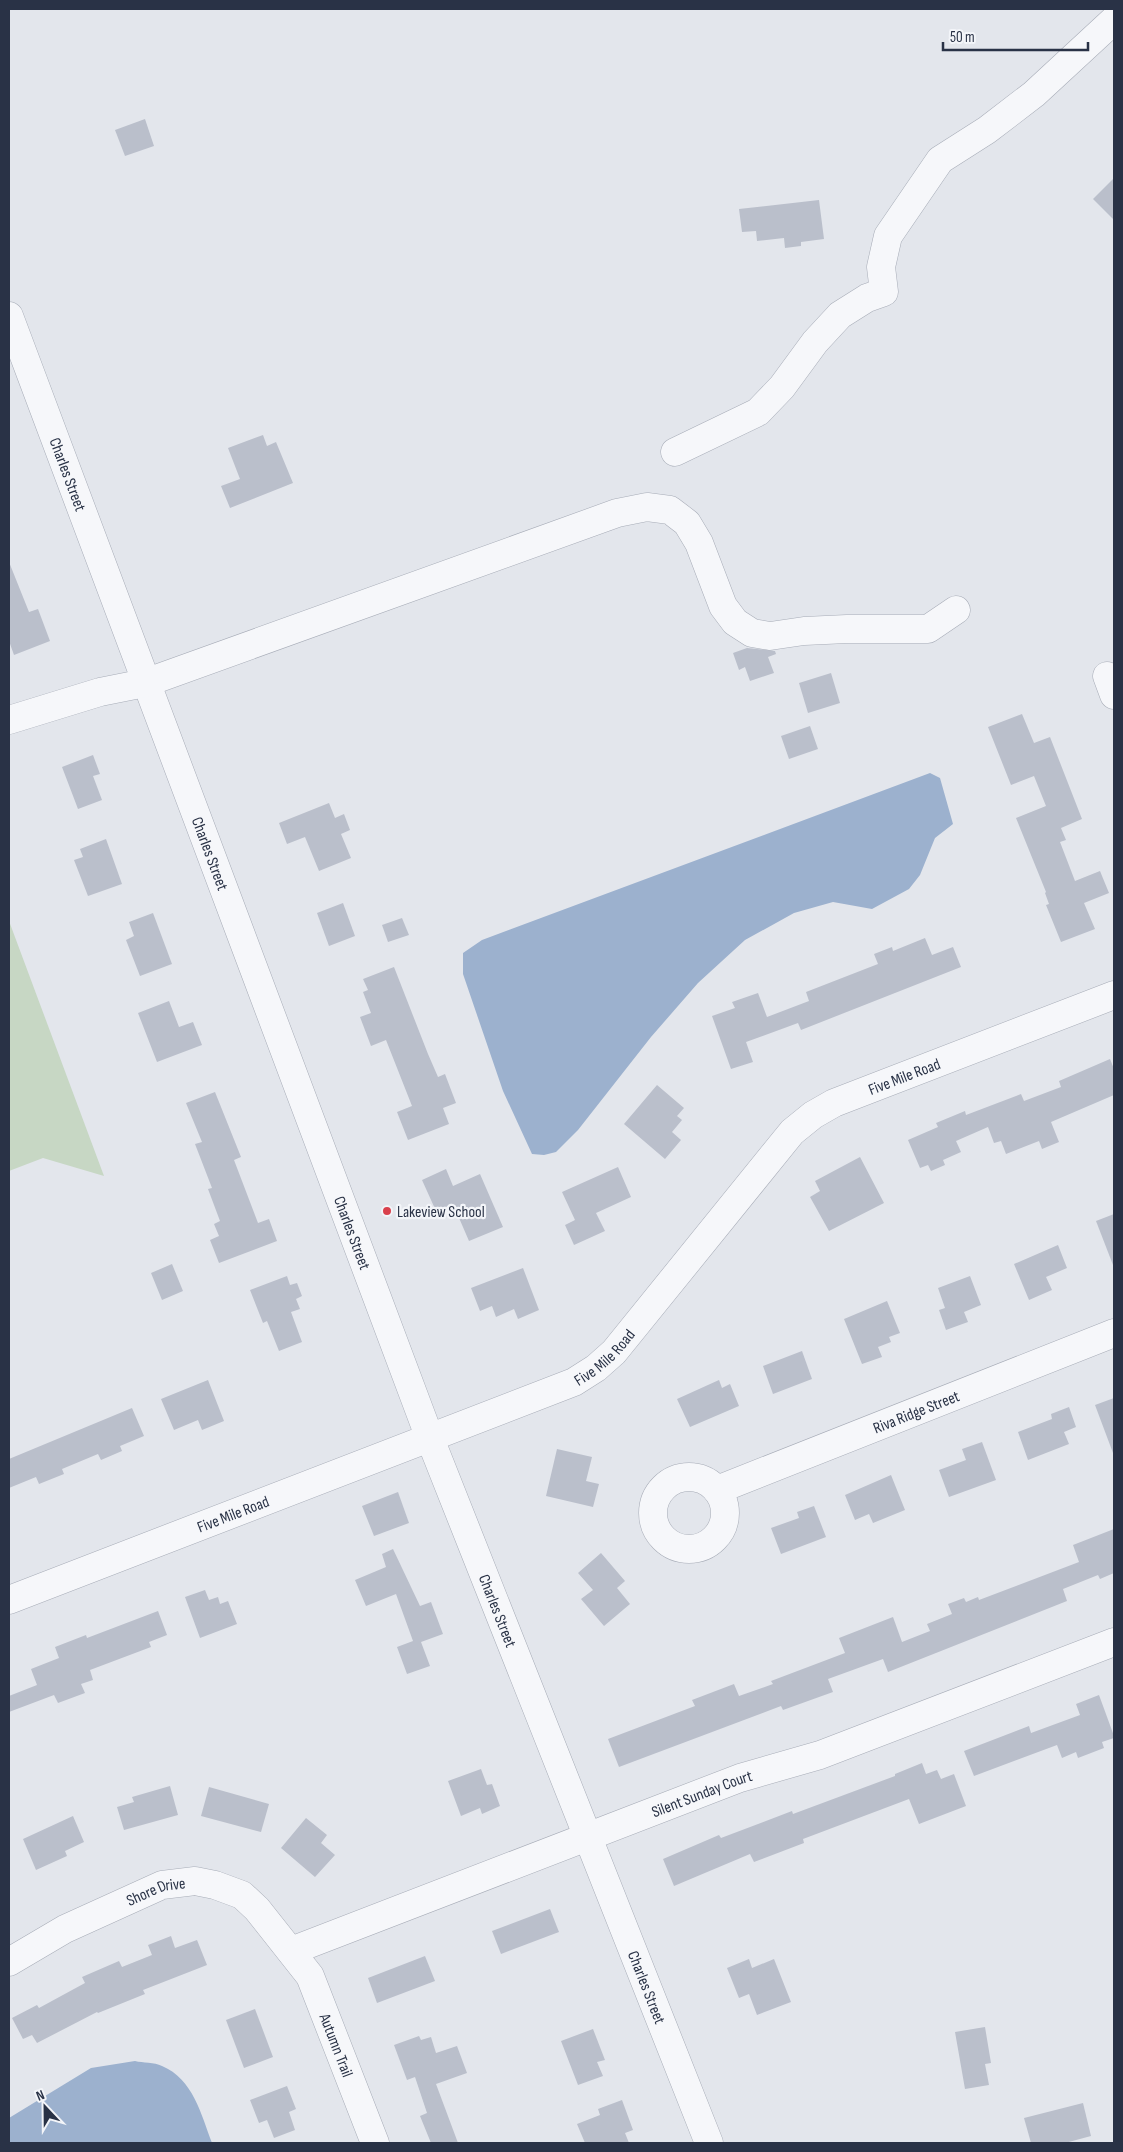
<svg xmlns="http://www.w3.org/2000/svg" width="1123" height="2152" font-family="'Sofia Sans Condensed',sans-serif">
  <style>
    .green { fill: #c7d7c4 }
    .water { fill: #9cb1ce }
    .building { fill: #babfcb }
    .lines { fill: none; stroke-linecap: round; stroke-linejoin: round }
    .minor-casing { stroke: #a7acb7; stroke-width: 29 }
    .minor { stroke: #f6f7fa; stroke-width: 28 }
    .poi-dot { fill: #d9404c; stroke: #f3f5f9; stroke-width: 2 }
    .labels { text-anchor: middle; stroke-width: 4.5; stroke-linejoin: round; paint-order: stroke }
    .street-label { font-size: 16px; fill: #293246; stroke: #f3f5f9 }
    .poi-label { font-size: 16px; fill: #293246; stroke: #f3f5f9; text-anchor: start }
  </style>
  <rect width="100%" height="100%" fill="#e3e6ec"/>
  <path class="green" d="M9 921 104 1176 43 1158 9 1171Z"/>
  <g class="water">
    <path d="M930 773 940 778 953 824 935 838 920 875 909 889 872 909 833 902 794 913 745 940 698 983 651 1037 578 1130 556 1152 544 1155 532 1154 503 1091 463 974V953L482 940Z"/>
    <path d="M135 2061C143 2063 154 2062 162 2066 193 2079 201 2114 212 2143H9V2118L91 2068Z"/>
  </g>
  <g class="building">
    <path d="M145 119 154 146 125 156 115 130Z"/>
    <path d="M1114 178V220L1093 199Z"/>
    <path d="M819 200 824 239 801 242V246L785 248 784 238 757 241 756 231 742 232 739 209Z"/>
    <path d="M263 435 267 446 276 442 293 483 230 508 221 486 240 479 228 448Z"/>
    <path d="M9 562 29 612 38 609 50 641 14 655 9 641Z"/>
    <path d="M747 648 775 651 776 654 768 657 774 673 750 681 745 667 739 670 733 653Z"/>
    <path d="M831 673 840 703 808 713 799 683Z"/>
    <path d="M1022 714 1034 743 1050 737 1082 819 1061 828 1066 840 1060 842 1075 881 1100 871 1109 893 1084 903 1095 929 1061 942 1046 905 1049 904 1045 893 1046 892 1016 818 1046 806 1034 776 1011 785 988 727Z"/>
    <path d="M810 726 818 749 789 759 781 736Z"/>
    <path d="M93 755 100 774 93 776 102 800 78 809 62 767Z"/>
    <path d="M329 803 335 818 344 814 350 830 341 834 351 858 319 871 305 837 287 844 279 823Z"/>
    <path d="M106 839 122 884 88 896 74 860 83 857 80 849Z"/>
    <path d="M343 903 355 936 329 946 317 913Z"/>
    <path d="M153 913 172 964 140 976 126 940 134 936 129 922Z"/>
    <path d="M402 918 409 935 388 942 382 925Z"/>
    <path d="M925 938 932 955 953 947 961 967 801 1030 798 1023 746 1042 753 1062 731 1069 712 1016 735 1008 732 1002 758 993 767 1017 809 1001 806 992 878 964 874 954 892 947 893 951Z"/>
    <path d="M394 967 428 1054 438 1077 445 1074 456 1103 443 1108 449 1124 408 1140 397 1112 412 1106 386 1040 371 1046 360 1017 371 1013 363 992 368 990 363 979Z"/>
    <path d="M169 1001 179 1027 193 1022 202 1045 157 1062 138 1013Z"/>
    <path d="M1110 1059 1114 1069V1095L1051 1122 1059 1142 1042 1149 1039 1141 1006 1154 1001 1141 994 1143 988 1127 956 1141 961 1152 943 1160 945 1165 931 1171 928 1165 920 1168 908 1140 938 1127 936 1123 965 1111 966 1115 1021 1094 1024 1101 1061 1087 1059 1081Z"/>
    <path d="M657 1085 684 1108 677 1116 682 1120 672 1132 681 1140 665 1159 624 1124Z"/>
    <path d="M215 1092 241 1157 234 1160 258 1223 269 1219 277 1241 219 1263 210 1240 219 1236 214 1224 220 1221 208 1189 212 1188 195 1144 202 1142 186 1103Z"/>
    <path d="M860 1157 884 1203 829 1231 810 1197 820 1191 815 1181Z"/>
    <path d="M618 1167 631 1197 596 1213 605 1231 574 1245 565 1225 575 1220 562 1192Z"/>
    <path d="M446 1169 453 1186 480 1174 503 1227 469 1241 453 1204 436 1211 422 1180Z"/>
    <path d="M1114 1214V1265H1113L1096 1221Z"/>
    <path d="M1058 1245 1067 1268 1046 1277 1052 1290 1029 1300 1014 1264Z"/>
    <path d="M172 1264 183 1291 162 1300 151 1273Z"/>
    <path d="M523 1268 539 1310 518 1319 514 1309 496 1317 492 1306 480 1311 471 1288Z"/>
    <path d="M287 1276 290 1285 297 1283 302 1296 296 1299 300 1309 291 1312 302 1342 279 1351 267 1321 263 1323 250 1290Z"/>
    <path d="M970 1276 981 1305 964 1312 968 1322 946 1330 939 1310 945 1308 938 1288Z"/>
    <path d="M887 1301 900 1333 889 1337 891 1342 878 1347 882 1357 862 1364 844 1319Z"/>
    <path d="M802 1351 812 1379 773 1394 763 1366Z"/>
    <path d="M208 1380 224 1421 202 1430 198 1420 174 1430 161 1399Z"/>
    <path d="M719 1380 722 1388 730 1384 739 1406 690 1427 677 1399Z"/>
    <path d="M1114 1398V1452L1113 1453 1095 1405Z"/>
    <path d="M1069 1407 1076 1427 1064 1432 1069 1444 1028 1460 1018 1432 1052 1419 1051 1414Z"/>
    <path d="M132 1408 144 1436 120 1446 122 1451 101 1460 98 1454 62 1469 64 1474 39 1484 36 1477 9 1488V1459Z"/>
    <path d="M982 1442 996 1480 949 1497 939 1470 966 1460 962 1449Z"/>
    <path d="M557 1449 592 1457 586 1481 599 1484 593 1507 546 1496Z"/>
    <path d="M891 1475 905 1510 873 1523 869 1514 855 1520 845 1495Z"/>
    <path d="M398 1492 409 1523 374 1536 362 1506Z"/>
    <path d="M814 1506 826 1537 781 1554 771 1528 799 1518 797 1512Z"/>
    <path d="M1114 1529V1573L1100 1579 1098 1575 1063 1589 1067 1601 888 1672 883 1659 828 1679 833 1692 783 1710 781 1706 619 1767 608 1739 695 1706 692 1700 734 1684 739 1696 773 1684 771 1681 845 1653 839 1638 893 1617 902 1642 930 1631 927 1624 952 1614 948 1604 964 1598 966 1602 978 1597 979 1600 1079 1562 1073 1545Z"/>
    <path d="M393 1549 420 1606 431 1602 443 1634 421 1642 430 1666 407 1674 397 1647 413 1641 396 1594 366 1606 355 1580 386 1567 382 1554Z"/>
    <path d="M601 1553 625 1581 617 1588 630 1604 604 1626 581 1599 593 1590 578 1573Z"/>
    <path d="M205 1590 209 1600 218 1597 220 1604 228 1601 237 1624 200 1638 185 1597Z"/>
    <path d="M158 1611 167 1635 149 1642 151 1647 90 1670 93 1680 81 1684 85 1693 58 1703 54 1695 9 1712V1696L37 1685 31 1669 59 1658 55 1647 86 1635 87 1638Z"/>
    <path d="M1099 1695 1114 1736V1738L1102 1742 1104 1748 1078 1758 1076 1752 1062 1758 1057 1745 974 1776 964 1751 1029 1726 1031 1733 1080 1715 1076 1704Z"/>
    <path d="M922 1763 926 1774 937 1770 941 1779 954 1774 966 1806 919 1824 909 1799 803 1839 804 1843 754 1862 750 1854 674 1886 663 1859 719 1835 721 1838 792 1811 793 1814 895 1776V1774Z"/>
    <path d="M481 1769 487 1785 492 1784 500 1806 482 1814 480 1808 461 1816 448 1781Z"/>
    <path d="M170 1786 178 1815 124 1830 117 1807 134 1802 132 1797Z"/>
    <path d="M209 1787 269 1804 261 1832 201 1816Z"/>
    <path d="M73 1816 84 1842 65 1851 67 1856 36 1870 23 1839Z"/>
    <path d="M306 1818 327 1835 321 1843 335 1855 315 1877 281 1848Z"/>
    <path d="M550 1909 559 1932 501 1954 492 1931Z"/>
    <path d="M171 1936 175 1948 197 1940 207 1965 143 1990 145 1994 98 2013 97 2012 37 2043 32 2035 23 2039 12 2018 37 2005 39 2008 85 1983 82 1977 119 1961 122 1967 152 1955 148 1945Z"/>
    <path d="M425 1956 435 1981 377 2003 368 1978Z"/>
    <path d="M749 1959 752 1968 774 1959 791 2002 757 2015 749 1994 739 1998 727 1968Z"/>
    <path d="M255 2009 273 2057 244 2068 226 2020Z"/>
    <path d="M985 2027 991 2063 985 2064 989 2085 965 2089 955 2032Z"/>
    <path d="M593 2029 605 2060 597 2062 603 2076 578 2085 561 2041Z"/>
    <path d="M419 2036 421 2040 431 2037 436 2053 457 2046 467 2073 436 2084 458 2143H431L420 2116 427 2113 415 2077 407 2080 394 2045Z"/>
    <path d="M287 2086 296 2109 289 2112 295 2130 274 2138 267 2120 259 2123 250 2100Z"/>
    <path d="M622 2100 633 2130 625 2133 629 2143H585L577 2124 600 2115 598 2109Z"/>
    <path d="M1083 2103 1091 2136 1065 2143H1031L1024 2118Z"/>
  </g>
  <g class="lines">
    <g class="minor-casing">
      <g id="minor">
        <path id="s1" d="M9 316 429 1436 709 2143"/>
        <path d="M675 452 758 412 782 387 815 342 840 315 867 298 884 292 881 267 888 236 940 160 987 130 1034 94 1114 20"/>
        <path d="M1107 676 1114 695"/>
        <path d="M9 720 100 692 145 683 617 513 647 507 670 510 687 523 699 543 723 606 735 622 752 633 770 636 804 631 847 629H928L956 610"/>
        <circle cx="689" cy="1513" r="36"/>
        <path id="s2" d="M717 1490 1114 1333"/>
        <path id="s3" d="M9 1600 574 1382 596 1368 614 1352 792 1132 813 1115 834 1103 1114 995"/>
        <path id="s4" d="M291 1951 740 1778 820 1755 1114 1642"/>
        <path id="s5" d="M9 1962 65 1929 162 1885 195 1881 215 1885 242 1895 257 1909 310 1976 375 2143"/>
      </g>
    </g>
    <use href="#minor" class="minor"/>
  </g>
  <circle class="poi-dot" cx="387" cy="1211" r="5"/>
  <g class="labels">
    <g class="street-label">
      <text dy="6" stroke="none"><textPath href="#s1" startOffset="169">Charles Street</textPath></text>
      <text dy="6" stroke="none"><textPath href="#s1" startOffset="574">Charles Street</textPath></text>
      <text dy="6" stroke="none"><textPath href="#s3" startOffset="1065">Five Mile Road</textPath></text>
      <text dy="6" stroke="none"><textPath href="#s1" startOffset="979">Charles Street</textPath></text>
      <text dy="6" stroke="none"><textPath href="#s3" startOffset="645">Five Mile Road</textPath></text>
      <text dy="6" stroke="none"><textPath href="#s2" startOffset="214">Riva Ridge Street</textPath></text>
      <text dy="6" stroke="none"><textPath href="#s3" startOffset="240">Five Mile Road</textPath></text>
      <text dy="6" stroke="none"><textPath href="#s1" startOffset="1384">Charles Street</textPath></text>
      <text dy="6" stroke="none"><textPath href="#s4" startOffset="440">Silent Sunday Court</textPath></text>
      <text dy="6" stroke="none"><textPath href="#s5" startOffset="164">Shore Drive</textPath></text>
      <text dy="6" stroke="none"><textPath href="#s1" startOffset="1789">Charles Street</textPath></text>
      <text dy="6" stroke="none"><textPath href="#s5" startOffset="434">Autumn Trail</textPath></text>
    </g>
    <g class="poi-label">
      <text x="397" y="1217">Lakeview School</text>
    </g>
  </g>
  <rect width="1123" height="2152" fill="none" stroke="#293246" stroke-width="20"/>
  <g transform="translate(45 2107) rotate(338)" stroke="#f3f5f9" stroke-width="4" paint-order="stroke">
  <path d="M0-4L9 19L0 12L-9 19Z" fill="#293246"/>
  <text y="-8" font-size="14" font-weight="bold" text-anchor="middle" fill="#293246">N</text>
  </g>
  <path d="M943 42v8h145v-8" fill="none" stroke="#293246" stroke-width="2.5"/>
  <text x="950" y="42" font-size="15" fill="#293246" stroke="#f3f5f9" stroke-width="4" paint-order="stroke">50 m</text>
</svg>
